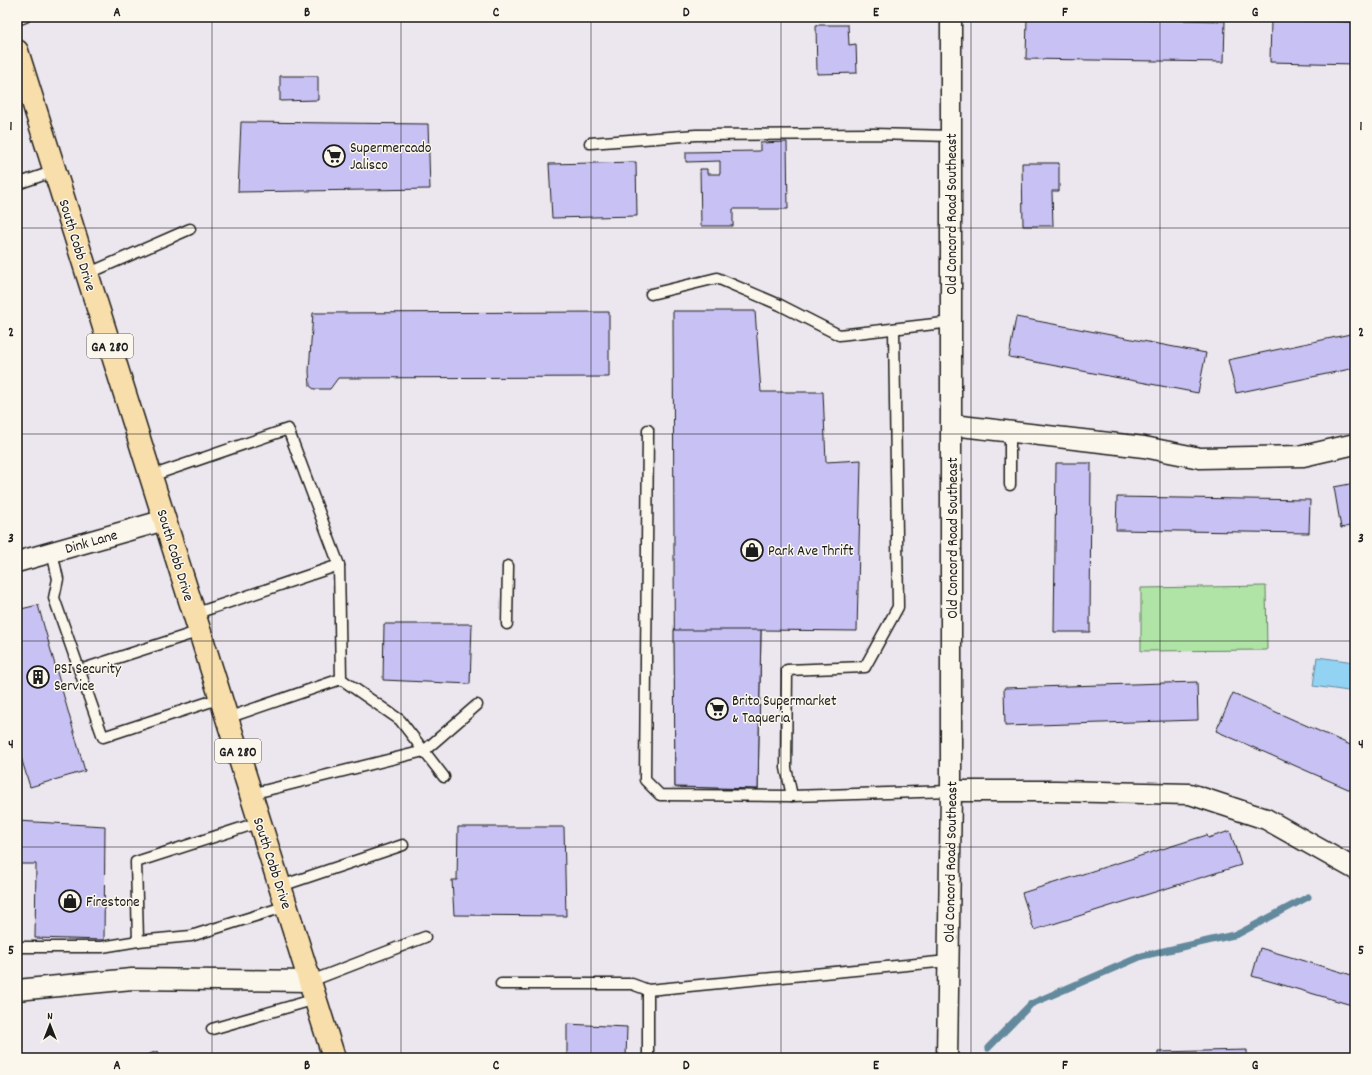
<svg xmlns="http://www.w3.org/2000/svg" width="1372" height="1075" font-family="Dekko,sans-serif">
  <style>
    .green { fill: #afe4a6; stroke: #668061 }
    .water { fill: #92d2f3; stroke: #63899d }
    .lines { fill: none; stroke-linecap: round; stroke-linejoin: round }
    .stream { stroke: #63899d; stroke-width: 7 }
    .building { fill: #c8c1f4; stroke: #1c1c1c }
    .service-casing { stroke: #1c1c1c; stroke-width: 13 }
    .minor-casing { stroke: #1c1c1c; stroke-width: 23 }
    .primary-casing { stroke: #1c1c1c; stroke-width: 25 }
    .service { stroke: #fbf7ec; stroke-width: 10 }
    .minor { stroke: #fbf7ec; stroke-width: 20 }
    .primary { stroke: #f8deab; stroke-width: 22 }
    .grid { fill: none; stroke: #1c1c1c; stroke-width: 1; stroke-opacity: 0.55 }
    .labels { text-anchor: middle; stroke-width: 3; stroke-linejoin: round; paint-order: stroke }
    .shield { fill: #fbf7ec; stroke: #5f5e5a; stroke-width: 1 }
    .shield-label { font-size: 14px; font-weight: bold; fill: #1c1c1c }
    .poi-label { font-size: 15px; fill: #1c1c1c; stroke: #fbf7ec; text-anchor: start }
    .street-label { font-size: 15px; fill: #1c1c1c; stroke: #fbf7ec }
    .neatline { fill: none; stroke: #1c1c1c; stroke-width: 1.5 }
    .grid-label { font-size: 13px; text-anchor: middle; font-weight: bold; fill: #1c1c1c }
  </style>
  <rect width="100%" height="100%" fill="#ece7ee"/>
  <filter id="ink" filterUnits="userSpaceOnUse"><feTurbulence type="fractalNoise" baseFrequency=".025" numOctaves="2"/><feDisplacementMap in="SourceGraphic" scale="8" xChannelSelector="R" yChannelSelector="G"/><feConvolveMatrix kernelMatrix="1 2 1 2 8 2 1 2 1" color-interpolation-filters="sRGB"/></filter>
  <g filter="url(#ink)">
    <path class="green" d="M1266 586 1267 650 1141 651V588Z"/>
    <path class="water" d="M1317 657 1355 662V692L1313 686Z"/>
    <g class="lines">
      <path class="stream" d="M988 1048 1031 1004 1142 956 1238 934 1308 897"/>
    </g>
    <g class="building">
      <path d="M1027 17 1225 21 1224 62 1026 59Z"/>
      <path d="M1271 20 1355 22V64L1270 62Z"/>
      <path d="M816 25H848L849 45 856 44 857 73 817 74Z"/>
      <path d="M280 76H318V100L280 101Z"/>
      <path d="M241 122 428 124 430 189 238 192Z"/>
      <path d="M787 142 788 209H733V226H701L700 169H707V174H720V161L686 162V152L760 151V143Z"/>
      <path d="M636 162 637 216 552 218 549 164Z"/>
      <path d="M1022 163H1059V191H1052L1053 226H1023Z"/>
      <path d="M673 311H755L761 392H823L826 462 861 460 857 631 761 630 758 789 675 787Z"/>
      <path d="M609 312V377L338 378 330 389H314L310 386 309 371 313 313Z"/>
      <path d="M1016 317 1206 353 1198 393 1009 357Z"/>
      <path d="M1355 333V368L1236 393 1228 360Z"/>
      <path d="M1056 463H1091L1090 632H1054Z"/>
      <path d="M1355 483V525L1341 528 1334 487Z"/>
      <path d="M1117 497 1310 500 1309 533 1116 530Z"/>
      <path d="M38 605 85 771 30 787 17 744V610Z"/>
      <path d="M384 624H472L470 684 383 680Z"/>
      <path d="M674 630H761L758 789 675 787Z"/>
      <path d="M1197 682 1198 720 1005 726 1004 688Z"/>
      <path d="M1233 693 1355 747V792L1216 731Z"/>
      <path d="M17 821 105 826 104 940 35 938 36 864H17Z"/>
      <path d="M458 827H564L566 916 454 915 452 880H457Z"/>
      <path d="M1230 831 1241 865 1034 930 1022 893 1207 835 1208 838Z"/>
      <path d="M1260 948 1355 976V1006L1252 976Z"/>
      <path d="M567 1024 627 1027 626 1058H567Z"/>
      <path d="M1247 1050V1058H1158V1052Z"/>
      <path d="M158 1051 160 1058H138Z"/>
    </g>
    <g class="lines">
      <g class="service-casing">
        <g id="service">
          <path d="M17 20 25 17"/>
          <path d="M590 143 696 135 874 134 951 136"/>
          <path d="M17 184 55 171"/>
          <path d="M87 274 190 229"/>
          <path d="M651 294 717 278 780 305 839 335 952 322"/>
          <path d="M648 430 645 780 660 795 792 796 951 791"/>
          <path d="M1010 432V485"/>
          <path d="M151 476 288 429 339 565 194 614"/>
          <path d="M52 552 58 579 54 598 103 737 221 698"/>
          <path d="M507 624 508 566"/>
          <path d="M80 670 200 631"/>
          <path d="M341 679 400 720 444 777"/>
          <path d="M227 718 341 679 339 565"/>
          <path d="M251 794 424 751 477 705"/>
          <path d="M792 796 786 768 787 670 865 667 898 607 894 329"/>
          <path d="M260 822 136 862 138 941 191 936 287 906"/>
          <path d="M281 886 403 845"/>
          <path d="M17 947H102L138 941"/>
          <path d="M311 981 425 937"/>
          <path d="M501 984H632L648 990 948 961"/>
          <path d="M212 1029 316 999"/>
          <path d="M648 1058V990"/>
        </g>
      </g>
      <g class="minor-casing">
        <g id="minor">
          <path d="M952 425 1144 447 1200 458 1303 456 1355 444"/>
          <path d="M17 562 165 520"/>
          <path d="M951 791H1056L1190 794 1266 819 1355 869"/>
          <path d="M17 990 132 979 311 981"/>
          <path d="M947 1058 951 791V17"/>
        </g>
      </g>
      <g class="primary-casing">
        <path id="primary" d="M17 51 334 1058"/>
      </g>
      <use href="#service" class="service"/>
      <use href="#minor" class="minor"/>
      <use href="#primary" class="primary"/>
    </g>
  </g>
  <path class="grid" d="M212 17V1058M401 17V1058M591 17V1058M781 17V1058M971 17V1058M1160 17V1058M17 228H1355M17 434H1355M17 641H1355M17 847H1355"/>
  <defs>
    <g id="supermarket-ring" transform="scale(1.15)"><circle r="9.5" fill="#fbf7ec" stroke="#1c1c1c" stroke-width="1.5"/><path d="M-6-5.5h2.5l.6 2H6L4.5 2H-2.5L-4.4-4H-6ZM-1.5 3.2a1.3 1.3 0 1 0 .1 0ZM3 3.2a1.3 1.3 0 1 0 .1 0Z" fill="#1c1c1c"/></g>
    <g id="shop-ring" transform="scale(1.15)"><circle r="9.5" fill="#fbf7ec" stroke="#1c1c1c" stroke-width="1.5"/><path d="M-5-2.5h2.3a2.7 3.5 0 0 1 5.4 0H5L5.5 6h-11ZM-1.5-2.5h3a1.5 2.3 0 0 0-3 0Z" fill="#1c1c1c"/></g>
    <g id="building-ring" transform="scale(1.15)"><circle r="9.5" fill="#fbf7ec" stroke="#1c1c1c" stroke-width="1.5"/><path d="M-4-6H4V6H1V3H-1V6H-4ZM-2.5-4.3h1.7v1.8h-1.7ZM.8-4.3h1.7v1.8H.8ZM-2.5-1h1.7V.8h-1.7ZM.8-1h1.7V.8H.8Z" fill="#1c1c1c"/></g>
  </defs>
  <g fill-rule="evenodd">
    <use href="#supermarket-ring" x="334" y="156"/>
    <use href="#shop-ring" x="752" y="550"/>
    <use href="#building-ring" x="38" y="677"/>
    <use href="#supermarket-ring" x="717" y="709"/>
    <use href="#shop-ring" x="70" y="901"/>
  </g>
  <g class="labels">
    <g class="shield">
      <rect x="87" y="334" width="46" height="24" rx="3"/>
      <rect x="215" y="739" width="46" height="24" rx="3"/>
    </g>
    <g class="shield-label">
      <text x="110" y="351">GA 280</text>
      <text x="238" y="756">GA 280</text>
    </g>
    <g class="poi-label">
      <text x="350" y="152">Supermercado<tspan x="350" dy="17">Jalisco</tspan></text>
      <text x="768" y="555">Park Ave Thrift</text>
      <text x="54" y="673">PSI Security<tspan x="54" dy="17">Service</tspan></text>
      <text x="732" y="705">Brito Supermarket<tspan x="732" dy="17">&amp; Taqueria</tspan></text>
      <text x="86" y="906">Firestone</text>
    </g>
    <g class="street-label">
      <text transform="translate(951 214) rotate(-90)" y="5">Old Concord Road Southeast</text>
      <text transform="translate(78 245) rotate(73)" y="5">South Cobb Drive</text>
      <text transform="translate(952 538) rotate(-90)" y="5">Old Concord Road Southeast</text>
      <text transform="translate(91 541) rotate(-16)" y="5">Dink Lane</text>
      <text transform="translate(176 555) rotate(73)" y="5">South Cobb Drive</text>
      <text transform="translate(950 862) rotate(-89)" y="5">Old Concord Road Southeast</text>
      <text transform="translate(273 863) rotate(72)" y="5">South Cobb Drive</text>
    </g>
  </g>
  <rect width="1372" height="1075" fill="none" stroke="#fbf7ec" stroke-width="44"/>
  <g transform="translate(50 1025)" stroke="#fbf7ec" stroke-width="3" paint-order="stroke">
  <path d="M0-3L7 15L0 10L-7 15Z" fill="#1c1c1c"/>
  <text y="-6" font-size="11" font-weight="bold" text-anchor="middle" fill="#1c1c1c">N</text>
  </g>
  <rect x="22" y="22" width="1328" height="1031" class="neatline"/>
  <g class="grid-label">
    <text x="117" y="16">A</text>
    <text x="307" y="16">B</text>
    <text x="496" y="16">C</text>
    <text x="686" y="16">D</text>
    <text x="876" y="16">E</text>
    <text x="1065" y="16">F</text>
    <text x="1255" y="16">G</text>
    <text x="11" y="130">1</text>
    <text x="1361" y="130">1</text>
    <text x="11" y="336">2</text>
    <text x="1361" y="336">2</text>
    <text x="11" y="542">3</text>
    <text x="1361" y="542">3</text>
    <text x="11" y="748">4</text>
    <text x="1361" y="748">4</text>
    <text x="11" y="954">5</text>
    <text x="1361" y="954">5</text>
    <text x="117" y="1069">A</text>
    <text x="307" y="1069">B</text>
    <text x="496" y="1069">C</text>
    <text x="686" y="1069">D</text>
    <text x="876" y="1069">E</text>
    <text x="1065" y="1069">F</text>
    <text x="1255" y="1069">G</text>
  </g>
</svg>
